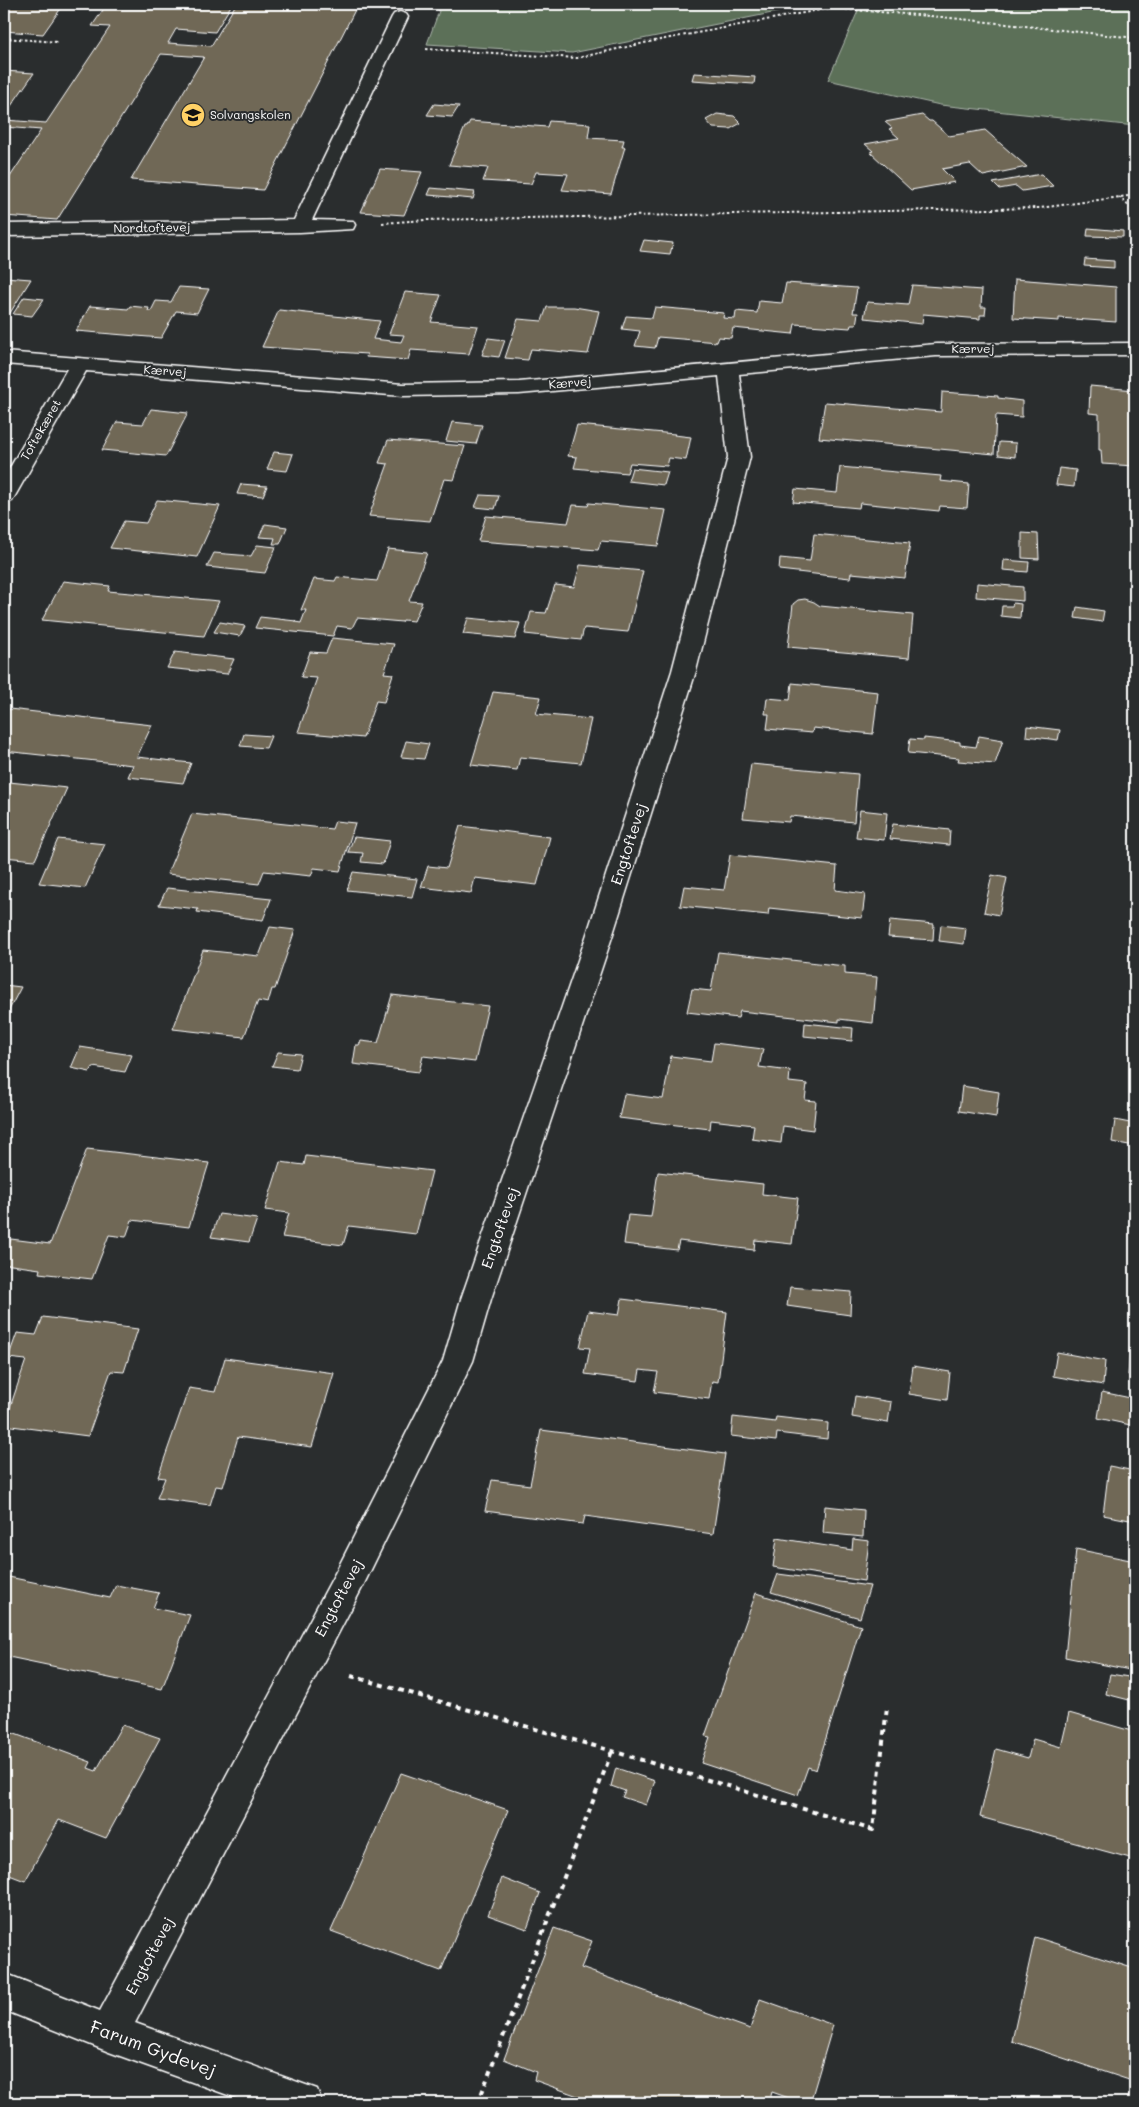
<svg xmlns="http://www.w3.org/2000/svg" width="1139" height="2107" font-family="Mali,sans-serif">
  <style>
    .green { fill: #5b6f59; stroke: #adb7ac }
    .building { fill: #6f6757; stroke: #fff }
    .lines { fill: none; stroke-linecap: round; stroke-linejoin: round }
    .minor-casing { stroke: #fff; stroke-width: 3 }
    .path-far1 { stroke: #fff; stroke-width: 2; stroke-dasharray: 2.5 2.5; stroke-linecap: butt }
    .path { stroke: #fff; stroke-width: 4; stroke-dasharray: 5 5; stroke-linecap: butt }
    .minor { fill: #2a2d2e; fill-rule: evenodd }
    .labels { text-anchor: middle; stroke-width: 4; stroke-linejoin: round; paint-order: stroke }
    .far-poi-label { font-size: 12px; fill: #fff; stroke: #2a2d2e; text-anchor: start }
    .far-street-label { font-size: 12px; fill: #fff; stroke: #2a2d2e }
    .street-label { font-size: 15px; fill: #fff; stroke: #2a2d2e }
    .near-street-label { font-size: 18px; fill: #fff; stroke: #2a2d2e }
  </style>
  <rect width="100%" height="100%" fill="#2a2d2e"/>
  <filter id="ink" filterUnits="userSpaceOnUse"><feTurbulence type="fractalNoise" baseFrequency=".02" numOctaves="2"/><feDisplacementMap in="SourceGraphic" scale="10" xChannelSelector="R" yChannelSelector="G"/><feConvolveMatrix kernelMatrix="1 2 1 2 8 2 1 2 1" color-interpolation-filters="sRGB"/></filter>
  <g filter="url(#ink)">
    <g class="green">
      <path d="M434 4H817L572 53 427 44 439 11Z"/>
      <path d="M861 4H1135V126L940 105 828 80Z"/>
    </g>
    <g class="building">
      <path d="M8 4H64L43 34 4 31V10Z"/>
      <path d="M107 4H232L215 32 176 29 168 43 211 46 236 4H358L263 190 131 180 204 57 161 54 57 220 4 216V186L41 130 4 127V120L46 123 110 27 92 26Z"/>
      <path d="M4 71 34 73 4 116Z"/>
      <path d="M694 73 755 77 754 84 692 80Z"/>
      <path d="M434 104 459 106 452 117 427 115Z"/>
      <path d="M717 114 734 116 741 123 730 129 713 128 706 120Z"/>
      <path d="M922 115 929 121H932L949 136 985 130 1027 167 983 176 970 164 942 169 955 182 911 190 870 152 873 151 865 144 899 138 889 129 892 128 885 122Z"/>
      <path d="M470 121 547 127 549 121 590 124 588 138 624 140 622 147H625L611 194 562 190 568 174 536 172 531 184 483 181 488 168 449 165 465 127H467Z"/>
      <path d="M380 169 422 172 404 215 361 212Z"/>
      <path d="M1041 174 1053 186 1022 191 1016 186 999 189 993 183Z"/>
      <path d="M431 188 475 192 473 199 428 195Z"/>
      <path d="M1088 228 1123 231V237L1087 236Z"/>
      <path d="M644 240 673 243 670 254 640 251Z"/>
      <path d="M1085 259 1114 261V268L1084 266Z"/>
      <path d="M4 277 31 279 7 318H4Z"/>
      <path d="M1015 279 1116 287V322L1059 318V321L1013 318Z"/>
      <path d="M786 283 857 288 853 313H858L856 325H851L850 328 795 324 793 334 733 328 731 338 719 337 717 342 658 337 655 348 635 346 640 331 622 329 626 316 652 318 655 307 724 313 723 318 735 319 736 311 757 313 759 301 782 303Z"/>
      <path d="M912 285 982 290 981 307H986L985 315H980V319L923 314 922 324 864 318 867 302 908 305Z"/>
      <path d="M179 287 209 289 197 313 176 311 161 338 76 331 90 306 128 309 130 306 149 308 148 311H151L156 301 171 302Z"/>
      <path d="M405 292 441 295 431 322 478 326 469 354 411 350 408 360 366 357 367 354 262 347 279 310 380 321 373 339 401 342 404 335 389 334Z"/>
      <path d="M24 297 44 299 32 316 13 314Z"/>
      <path d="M547 307H574L599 311 588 354 531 349 528 360 505 358 518 319 542 321Z"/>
      <path d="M488 338 505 340 499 357 482 355Z"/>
      <path d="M1090 386 1135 390V466L1102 464 1101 450H1099V414L1089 413Z"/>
      <path d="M942 392 998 396V398L1022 401V417L996 415 994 454 819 438 825 402 941 412Z"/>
      <path d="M151 409 188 413 166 456 102 450 117 422 143 424Z"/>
      <path d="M452 422 482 425 476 444 446 441Z"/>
      <path d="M577 425 675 434 674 435 691 437 686 460 669 458 667 466 630 463 627 473 574 468 577 457 568 456Z"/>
      <path d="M388 440 465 446 454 480 444 479 430 521 369 516 388 464 379 463Z"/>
      <path d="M999 442 1016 443 1015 457 998 455Z"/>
      <path d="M274 452 293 454 287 471 267 469Z"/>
      <path d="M840 467 941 476 940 481 969 484 967 508 940 506 939 511 860 503 859 508 793 502 795 489 837 493Z"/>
      <path d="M632 468 668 472 664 485 628 481Z"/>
      <path d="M1059 468 1076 470 1074 487 1056 485Z"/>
      <path d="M241 484 267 486 263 496 237 494Z"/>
      <path d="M480 495 499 496 495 509 475 507Z"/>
      <path d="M157 500 220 506 197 557 110 548 124 521 146 523Z"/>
      <path d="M589 503 666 510 658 546 601 541 598 550 478 541 486 516 568 523 573 505 588 506Z"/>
      <path d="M265 524 287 527 280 544H273L275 538 259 537Z"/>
      <path d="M1022 533 1038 534 1039 559 1022 558Z"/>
      <path d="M814 534 910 543 905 578 851 573 850 578 779 570 780 558 810 561Z"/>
      <path d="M257 545 276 547 265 573 207 567 214 553 251 556Z"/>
      <path d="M388 549 427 553 409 601 422 602 414 621 403 620 402 622 357 618 352 628 337 626 333 636 255 628 260 617 296 621 295 622 301 623 306 610H301L314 579 335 581 337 577 377 581Z"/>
      <path d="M1004 560 1029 562 1028 572 1003 570Z"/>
      <path d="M580 565 643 571 628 632 584 628 581 640 525 634 531 612 546 613 555 585 574 587Z"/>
      <path d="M63 581 110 586 108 591 219 601 204 636 42 620Z"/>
      <path d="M977 583 1023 587V601L976 597Z"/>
      <path d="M805 599 814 602 820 606 913 615 909 658 788 647 793 604 798 600Z"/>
      <path d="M1013 603 1021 604 1020 618 1001 616 1002 606H1012Z"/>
      <path d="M1077 607 1104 611 1102 622 1075 618Z"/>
      <path d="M468 618 520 623 515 639 463 634Z"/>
      <path d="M220 622 245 626 240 636 214 632Z"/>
      <path d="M332 638 394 644 384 673 393 674 384 702 376 701 363 738 298 732 317 678 301 677 310 652 326 653Z"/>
      <path d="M175 652 234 659 227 674 167 668Z"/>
      <path d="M792 683 878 692 873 734 813 728 812 733 767 729 769 714H765L767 698 790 700Z"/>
      <path d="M493 692 541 697 536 714 591 719 581 763 520 757 517 770 471 765Z"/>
      <path d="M9 709 152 725 137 757 191 763 183 783 128 777 133 765 4 751V720Z"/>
      <path d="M1027 726 1060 730 1058 740 1026 736Z"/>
      <path d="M244 734 271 736 266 748 240 746Z"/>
      <path d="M979 736 1003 740 995 764 958 761 959 758 908 753 910 739 924 740V738L960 742V745L976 747Z"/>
      <path d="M406 741 429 744 424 759 401 757Z"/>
      <path d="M751 764 858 774 854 822 790 816 789 822 743 818Z"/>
      <path d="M9 782 67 788 35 860 4 857V793Z"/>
      <path d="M860 810 887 813 884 840 856 837Z"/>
      <path d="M192 814 332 829 335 821 355 823 340 871 314 868 311 876 264 871 259 884 167 874Z"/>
      <path d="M893 824 950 830 949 845 890 839Z"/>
      <path d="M460 826 550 837 537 885 475 878 471 893 421 887 428 866 447 868Z"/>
      <path d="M354 837 390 841 383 864 361 862 363 853 348 852Z"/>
      <path d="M58 839 105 844 85 888 39 883Z"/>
      <path d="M730 855 837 866 835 890 865 894 862 918 769 908 768 915 680 906 684 886 724 890Z"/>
      <path d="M353 872 417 879 412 897 347 890Z"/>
      <path d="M992 875 1007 878 999 915 984 912Z"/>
      <path d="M167 888 271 899 263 920 197 912 198 909 159 905Z"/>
      <path d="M890 920 934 924 933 940 888 937Z"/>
      <path d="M941 925 966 928 964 944 939 941Z"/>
      <path d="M270 927 295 930 275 989H272L268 1003 258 1001 244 1037 173 1029 203 950 259 956Z"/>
      <path d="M718 952 845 966V974L877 977 873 1023 839 1019V1022L740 1011 738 1018 687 1012 692 989 711 991Z"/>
      <path d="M4 985 21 987 6 1016H4Z"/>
      <path d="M392 995 488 1006 475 1062 423 1056 419 1072 353 1064 356 1045H359L361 1041 378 1043Z"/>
      <path d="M805 1023 853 1028 852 1041 804 1036Z"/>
      <path d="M714 1043 763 1049 759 1067 790 1071 789 1082 807 1084 805 1100 816 1101 813 1130 783 1126 781 1143 752 1139 754 1125 711 1120 710 1129 619 1118 624 1094 663 1099 671 1056 711 1061Z"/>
      <path d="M80 1047 132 1055 125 1072 93 1067 90 1072 71 1068Z"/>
      <path d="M278 1052 301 1054 297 1069 272 1066Z"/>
      <path d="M962 1086 999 1092 996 1117 959 1111Z"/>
      <path d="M1115 1120 1135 1124V1146L1112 1142Z"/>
      <path d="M87 1149 209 1163 189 1227 132 1220 126 1237 109 1235 92 1279 39 1273 40 1269 4 1264V1246H8L11 1239 50 1244Z"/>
      <path d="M306 1156 432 1171 416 1234 349 1226 343 1245 282 1237 289 1213 265 1210 280 1162 304 1165Z"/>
      <path d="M658 1172 763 1184 762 1194 798 1198 792 1244 755 1240 754 1250 679 1241 677 1250 624 1244 628 1215 651 1217Z"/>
      <path d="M219 1214 257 1219 249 1242 211 1237Z"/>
      <path d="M790 1287 851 1292 850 1315 787 1306Z"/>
      <path d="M622 1299 727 1312 718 1382 712 1381 709 1399 654 1392 658 1372 640 1370 638 1381 585 1374 590 1348 580 1347 588 1311 619 1315Z"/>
      <path d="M1133 1313H1135V1376L1128 1375Z"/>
      <path d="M43 1317 138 1329 124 1372 111 1371 88 1436 4 1425 26 1360 8 1358 17 1333 36 1335Z"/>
      <path d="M1057 1352 1105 1361 1103 1385 1053 1376Z"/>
      <path d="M225 1358 334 1373 312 1447 238 1437 223 1487 216 1486 210 1505 157 1498 165 1478 158 1477 189 1388 215 1392Z"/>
      <path d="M913 1366 950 1372 947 1400 909 1394Z"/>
      <path d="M1102 1392 1135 1399V1426L1098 1418Z"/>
      <path d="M855 1396 891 1402 888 1423 852 1417Z"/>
      <path d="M733 1417 775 1422 776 1417 828 1423 827 1439 777 1433 776 1441 731 1436Z"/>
      <path d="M541 1430 725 1454 713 1534 585 1516 583 1524 485 1511 492 1480 530 1485Z"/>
      <path d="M1109 1466 1135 1471V1521L1103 1515Z"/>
      <path d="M825 1506 864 1510 863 1537 823 1533Z"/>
      <path d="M777 1538 852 1550 853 1539 869 1541 864 1581 773 1567Z"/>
      <path d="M1076 1549 1135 1561V1671L1065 1657Z"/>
      <path d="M778 1574 870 1586 860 1618 771 1592Z"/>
      <path d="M4 1576 110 1598 116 1585 159 1593 153 1608 190 1615 162 1689 4 1656Z"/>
      <path d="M756 1593 861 1626 816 1770 808 1767 798 1795 701 1763 710 1737 705 1736Z"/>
      <path d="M1110 1674 1135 1678V1708L1131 1707 1133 1701 1106 1694Z"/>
      <path d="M1069 1713 1135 1732V1832L1130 1858 980 1817 996 1749 1028 1758 1033 1739 1061 1747Z"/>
      <path d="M122 1725 160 1738 106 1838 59 1820 25 1881 4 1873V1730L91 1762 88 1768 96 1771Z"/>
      <path d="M616 1768 655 1781 646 1805 622 1797 625 1791 611 1786Z"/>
      <path d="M401 1773 508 1810 441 1971 331 1931Z"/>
      <path d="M502 1878 540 1893 527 1929 488 1915Z"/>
      <path d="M554 1928 592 1941 581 1968 750 2029 760 1999 833 2025 810 2103H803L772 2092 769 2103H597L534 2080 536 2072 504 2059Z"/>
      <path d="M1035 1937 1135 1969V2082L1012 2041Z"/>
    </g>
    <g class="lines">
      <g class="minor-casing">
        <g id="minor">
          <path d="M400 12 406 14 408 17 312 220 353 221 355 225 353 229 300 232 4 236V224L294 220 392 17 394 14Z"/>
          <path d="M1135 343V355L936 356 739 374 750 457 696 671 612 937 491 1299 473 1361 364 1584 135 2023 317 2089 322 2103H250L109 2052 4 2010V1973L100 2011 340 1564 443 1361 461 1299 586 937 672 671 728 457 719 376 519 394 403 396 86 371 15 496 12 501 4 502V478L67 369 4 364V352L403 384 519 382 936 344Z"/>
        </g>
      </g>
      <g class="path-far1">
        <path d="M4 38 58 42"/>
        <path d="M426 49 577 58 649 42 830 8 942 17 1135 38"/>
        <path d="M1119 197 1130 207 1135 208"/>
        <path d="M382 223 425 220 1040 208 1135 195"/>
      </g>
      <g class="path">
        <path d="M351 1676 612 1751 873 1830 887 1707"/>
        <path d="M478 2103 612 1751"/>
      </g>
      <use href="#minor" class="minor"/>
    </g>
  </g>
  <defs>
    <g id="school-disc" transform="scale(1.25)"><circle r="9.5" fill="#ffd166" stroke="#2a2d2e"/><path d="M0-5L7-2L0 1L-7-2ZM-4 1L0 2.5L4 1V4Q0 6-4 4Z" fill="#111"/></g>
  </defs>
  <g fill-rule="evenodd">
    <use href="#school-disc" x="193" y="115"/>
  </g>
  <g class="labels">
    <g class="far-poi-label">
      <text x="210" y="119">Solvangskolen</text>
    </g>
    <g class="far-street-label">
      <text transform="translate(152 228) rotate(-1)" y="4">Nordtoftevej</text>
      <text x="973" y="353">Kærvej</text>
      <text transform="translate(165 371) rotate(4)" y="4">Kærvej</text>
      <text transform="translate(570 383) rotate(-5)" y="4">Kærvej</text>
      <text transform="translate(41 430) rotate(-60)" y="4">Toftekæret</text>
    </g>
    <g class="street-label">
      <text transform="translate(629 844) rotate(-72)" y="5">Engtoftevej</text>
      <text transform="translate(500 1228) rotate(-71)" y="5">Engtoftevej</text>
      <text transform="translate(339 1598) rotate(-62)" y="5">Engtoftevej</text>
      <text transform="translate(150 1956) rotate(-62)" y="5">Engtoftevej</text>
    </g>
    <g class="near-street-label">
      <text transform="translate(153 2049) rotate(20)" y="6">Farum Gydevej</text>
    </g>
  </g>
  <rect width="1139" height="2107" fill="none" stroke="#2a2d2e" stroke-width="20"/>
  <rect x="10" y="10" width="1119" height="2087" fill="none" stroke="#fff" stroke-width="2" filter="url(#ink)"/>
</svg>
